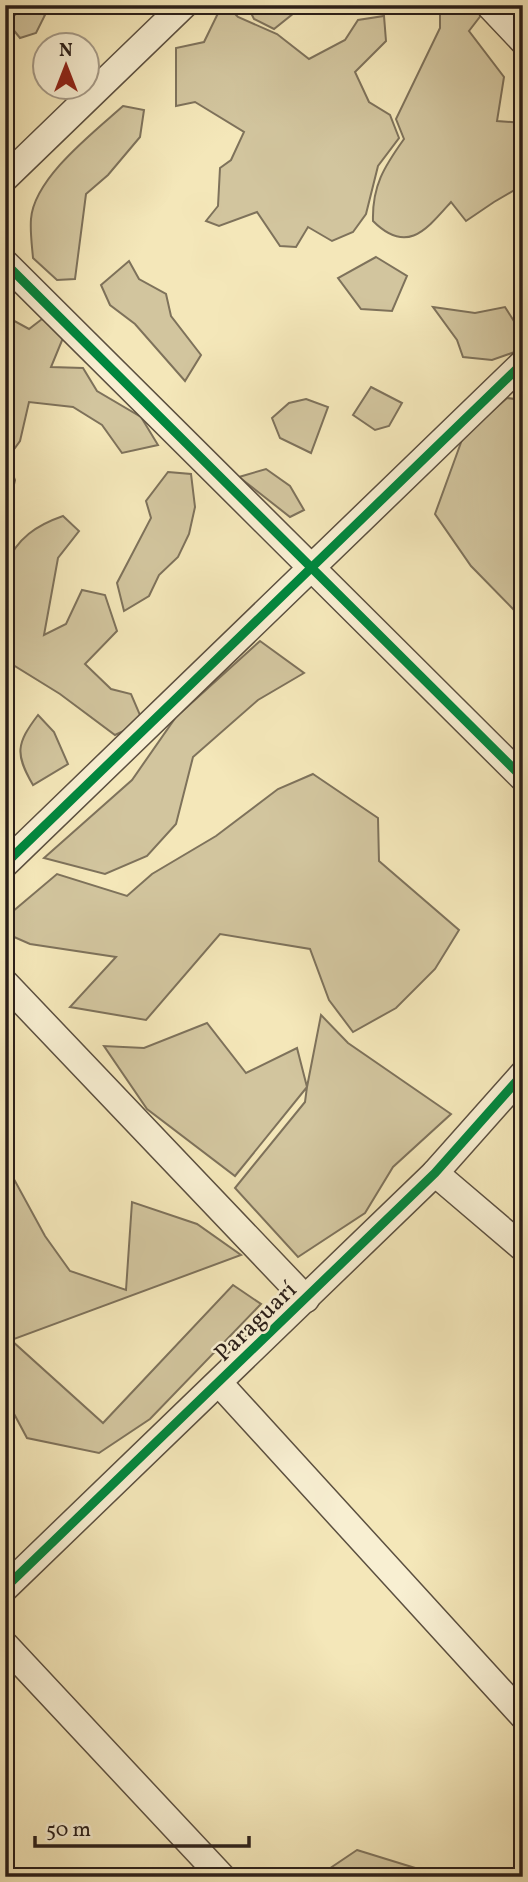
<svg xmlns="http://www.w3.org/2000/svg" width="528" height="1882" font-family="Vollkorn,serif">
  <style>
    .green { fill: #d2c59e; stroke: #7e725b; stroke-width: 2 }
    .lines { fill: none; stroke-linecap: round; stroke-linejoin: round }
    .street-casing { stroke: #5c5040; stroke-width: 29 }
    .street { stroke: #f8efd2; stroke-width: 26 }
    .cycleway-casing { stroke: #f8efd2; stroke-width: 13 }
    .cycleway { stroke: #00873e; stroke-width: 9 }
    .labels { text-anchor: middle; stroke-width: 5; stroke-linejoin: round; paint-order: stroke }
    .street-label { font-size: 24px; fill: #2a1e18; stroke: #f8efd2 }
  </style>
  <rect width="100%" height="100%" fill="#f4e7b9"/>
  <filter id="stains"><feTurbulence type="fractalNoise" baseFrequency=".00286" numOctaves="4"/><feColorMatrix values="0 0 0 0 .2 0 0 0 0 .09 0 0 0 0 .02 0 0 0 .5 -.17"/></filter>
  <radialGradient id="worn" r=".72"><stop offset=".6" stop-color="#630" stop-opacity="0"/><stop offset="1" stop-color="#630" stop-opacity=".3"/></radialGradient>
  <g class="green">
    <path d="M26 5 45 15 36 33 20 38 7 22Z"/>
    <path d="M222 5H226L238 17 277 34 309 59 345 40 358 20 384 16 386 41 355 72 369 102 390 115 399 138 378 166 366 214 353 232 332 241 308 227 296 247 280 246 257 212 219 226 206 221 218 206 220 168 231 160 244 132 195 102 176 106V48L204 42Z"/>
    <path d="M247 5H304L274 29 254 19Z"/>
    <path d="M440 5H470L482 14 469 31 504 77 497 121 523 123V185L494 202 466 221 451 202C426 230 407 255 373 221 372 186 384 167 404 139L396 119 440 28Z"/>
    <path d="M123 106 144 110 140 137 108 175 86 194 75 279 57 280 33 258C32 246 30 232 31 219 34 178 94 132 123 106Z"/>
    <path d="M376 257 407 276 392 311 361 309 338 278Z"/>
    <path d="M129 261 139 279 166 294 171 316 201 355 185 381 135 324 110 305 101 285Z"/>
    <path d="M5 286 12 295 7 317 29 329 42 319 54 322 63 338 51 367 83 368 97 391 141 417 158 445 122 453 102 425 73 407 29 402 20 441 7 459 15 480 11 498H5Z"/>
    <path d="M433 307 475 313 505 307 517 326 523 349 492 360 463 357 457 340Z"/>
    <path d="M371 387 402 403 389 426 375 430 353 415Z"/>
    <path d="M507 398 523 400V612L515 611 471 566 435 514 463 437Z"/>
    <path d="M306 399 328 407 311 453 280 438 272 418 289 403Z"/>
    <path d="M266 469 290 486 304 510 290 517 239 477Z"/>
    <path d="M168 472 191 474 195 507 189 534 178 557 159 575 149 596 124 611 117 583 151 518 146 501Z"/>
    <path d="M63 516 79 531 58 558 44 635 66 624 82 590 105 595 117 631 85 664 111 689 131 694 143 722 115 735 60 694 13 665 5 664C5 645 1 578 6 565 17 538 37 525 63 516Z"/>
    <path d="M260 641 304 673 258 700 193 757 176 824 147 856 105 874 44 858 132 780 176 717Z"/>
    <path d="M38 715 54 732 68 764 33 785C15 754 16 744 38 715Z"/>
    <path d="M313 774 378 818 379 861 459 930 435 969 396 1008 353 1032 329 1000 310 949 220 934 146 1020 70 1007 116 957 30 944 5 933V918L57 874 127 896 152 874 216 836 278 789Z"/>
    <path d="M321 1015 348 1043 451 1114 393 1167 365 1213 298 1257 235 1188 305 1102 307 1087 235 1176 147 1109 104 1046 144 1048 207 1023 246 1073 297 1048 307 1087Z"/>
    <path d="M5 1169 9 1170 45 1236 70 1271 126 1290 132 1202 197 1224 241 1255 11 1340 103 1423 233 1285 261 1304 150 1419 99 1453 27 1438 5 1397Z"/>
    <path d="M357 1850 425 1871 419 1877H317Z"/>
  </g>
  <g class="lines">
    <g class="street-casing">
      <g id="street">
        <path d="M489 5 523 41"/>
        <path d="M5 178 184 5"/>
        <path d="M5 263 523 778"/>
        <path d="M5 864 523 363"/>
        <path d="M5 983 306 1299"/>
        <path d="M435 1173 523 1248"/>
        <path d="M219 1383 523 1716"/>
        <path d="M5 1588 435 1173 523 1074"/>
        <path d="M5 1645 222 1877"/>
      </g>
    </g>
    <use href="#street" class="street"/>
    <g class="cycleway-casing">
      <g id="cycleway">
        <path d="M5 263 523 778"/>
        <path d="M5 864 523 363"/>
        <path d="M5 1588 435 1173 523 1074"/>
      </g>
    </g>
    <use href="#cycleway" class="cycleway"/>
  </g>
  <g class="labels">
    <g class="street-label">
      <text transform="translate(255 1321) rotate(-44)" y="8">Paraguarí</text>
    </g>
  </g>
  <rect width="528" height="1882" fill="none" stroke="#f4e7b9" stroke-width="28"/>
  <rect x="7" y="7" width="514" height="1868" fill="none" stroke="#2a1e18" stroke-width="3.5"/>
  <rect x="14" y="14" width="500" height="1854" fill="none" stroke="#2a1e18" stroke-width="2"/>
  <g transform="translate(66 66)"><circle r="33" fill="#f8efd2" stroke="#a69b88" stroke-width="2"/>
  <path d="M0-5L12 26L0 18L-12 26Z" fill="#8f2418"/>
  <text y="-10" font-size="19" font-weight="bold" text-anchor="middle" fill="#2a1e18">N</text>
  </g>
  <path d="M35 1836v10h214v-10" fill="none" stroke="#2a1e18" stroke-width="3.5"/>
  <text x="46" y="1836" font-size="21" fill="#2a1e18" stroke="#f8efd2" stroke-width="5" paint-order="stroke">50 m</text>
  <rect width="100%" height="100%" filter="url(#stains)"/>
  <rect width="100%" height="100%" fill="url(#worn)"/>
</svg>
